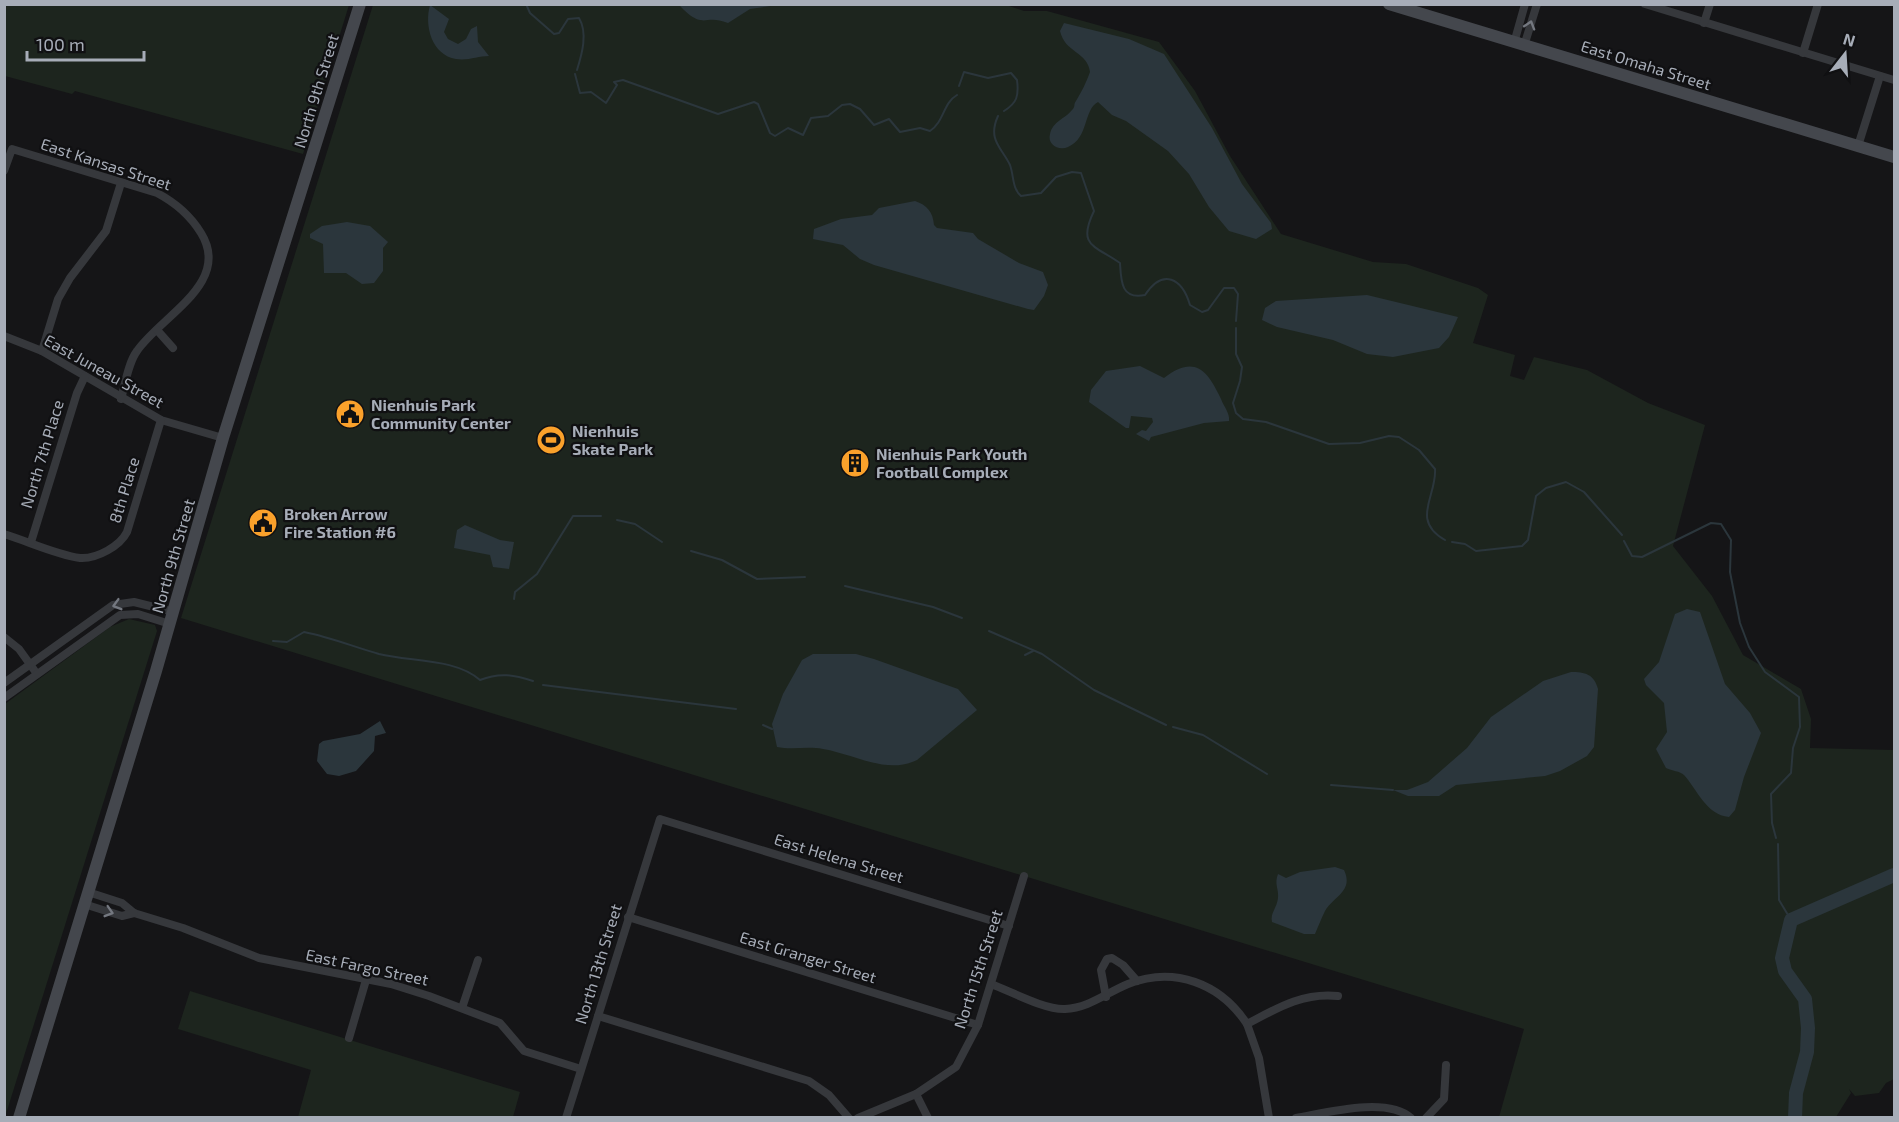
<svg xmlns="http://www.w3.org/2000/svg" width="1899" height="1122" font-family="'Exo 2',sans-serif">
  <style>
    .green { fill: #1d251e }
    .water { fill: #2b363c }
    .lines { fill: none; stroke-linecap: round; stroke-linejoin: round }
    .stream { stroke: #2b363c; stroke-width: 2 }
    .river { stroke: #2b363c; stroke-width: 14 }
    .street { stroke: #36383c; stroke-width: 8 }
    .secondary { stroke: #44474d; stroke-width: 12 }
    .oneway { stroke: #747880 }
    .labels { text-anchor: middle; stroke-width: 4.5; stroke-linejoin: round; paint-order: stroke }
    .street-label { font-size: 16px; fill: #a7adb8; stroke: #101012 }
    .poi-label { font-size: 16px; font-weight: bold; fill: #a7adb8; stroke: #101012; text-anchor: start }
  </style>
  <rect width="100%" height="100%" fill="#151517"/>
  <g class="green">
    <path d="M5 4H349V5L303 154 75 91 72 94 5 76Z"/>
    <path d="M1003 4 1024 11H1047L1159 42 1195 91 1230 156 1281 234 1373 262 1406 264 1478 288 1488 295 1473 343 1515 355 1510 376 1524 380 1534 357 1587 370 1648 403 1705 425 1673 546 1712 596 1743 655 1801 689 1811 719 1810 748 1894 750V1079L1886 1083 1879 1093 1855 1096 1849 1089 1851 1093 1836 1117H1499L1524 1029 181 618 373 5Z"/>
    <path d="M129 619 155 625 157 631 5 1117V704L110 627Z"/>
    <path d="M190 991 520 1092 513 1117H298L311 1070 178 1029Z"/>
  </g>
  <g class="water">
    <path d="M430 5 449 19 444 32 448 39 458 44 466 39 471 29 477 26 478 42 489 56C478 56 468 61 456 59 432 55 424 26 430 5Z"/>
    <path d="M679 5H777L750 9 728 23C703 13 705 32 679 5Z"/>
    <path d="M1064 23 1129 39 1164 54 1212 128 1242 184 1271 223 1272 229 1256 239 1229 231 1209 207 1189 174 1168 151 1126 121 1112 115 1098 102C1083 110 1089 138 1068 147 1059 151 1047 145 1050 134 1053 121 1065 119 1072 110 1076 106 1073 105 1076 101 1082 91 1086 83 1090 72 1088 52 1065 53 1060 31Z"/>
    <path d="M915 201C927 205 933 212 934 225L937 228 973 233 978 239 1019 263 1043 272 1048 285 1044 296 1034 310 1028 309 874 265 860 259 843 245 813 239 814 229 841 219 872 215 879 208Z"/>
    <path d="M347 222 370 226 388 242 383 248V271L374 283 362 284 346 273H324L323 244 310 238V234L322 226Z"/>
    <path d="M1367 295 1458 317 1449 337 1439 348 1393 357 1367 354 1333 340 1277 327 1262 320 1265 308 1276 301Z"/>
    <path d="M1140 366 1164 378C1194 355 1207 369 1221 399 1224 407 1230 413 1229 421L1204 423 1151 437 1149 441 1136 434 1142 430 1146 431 1153 422 1152 418 1131 416 1129 428H1126L1089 402 1091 390 1106 371Z"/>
    <path d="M465 525 500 540 514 542 509 569 493 567 490 555 454 548 457 530Z"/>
    <path d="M1687 609 1700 612 1725 684 1750 713 1761 733 1744 777 1735 810 1729 817C1706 815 1697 789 1684 775 1680 771 1672 771 1666 768L1656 749 1667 732 1664 703 1646 685 1644 679 1659 662 1675 614Z"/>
    <path d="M813 654H856L874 659 958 689 977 710 917 760C887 775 854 754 823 749 808 746 792 750 777 747L772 724 783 694 802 660Z"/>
    <path d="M1571 672C1585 672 1594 674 1598 689L1594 747 1587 756 1560 771 1545 776 1456 785 1439 796H1408L1393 790H1407L1428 782 1467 748 1491 717 1543 681Z"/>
    <path d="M380 721 386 733 375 736 374 751 356 771 339 776 327 774 317 761 319 744 323 741 360 734Z"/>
    <path d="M1335 867 1344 870C1354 891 1334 896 1325 911 1321 919 1318 927 1315 934H1304L1272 922C1270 913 1277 908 1278 898 1279 889 1274 884 1278 874L1286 878 1300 872Z"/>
  </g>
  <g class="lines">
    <g class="stream">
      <path d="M526 4 530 13 554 34 559 33 568 19 579 18C588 33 582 54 577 70"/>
      <path d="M575 74 580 93 591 92 606 103 617 85 614 82 623 80 718 114 754 102 758 104 770 133 775 136 788 128 803 135 811 118 828 116 842 105 850 104 860 109 874 125 889 119 900 132 920 128 930 131C944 122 943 103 957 95"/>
      <path d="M959 86 964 72 988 78 1011 73 1017 80C1019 96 1017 103 1004 111"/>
      <path d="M998 116C987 140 1002 148 1010 165 1014 176 1012 188 1021 196L1041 193 1056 177 1072 172 1081 173 1094 211C1077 246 1094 245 1120 263 1121 281 1121 300 1145 295 1163 268 1182 278 1190 305L1202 312 1208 310 1224 288H1234L1238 294 1236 321"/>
      <path d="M1236 328V354L1242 367 1240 381 1233 403 1236 413 1243 419 1266 422 1329 444 1360 443 1389 436 1399 437 1419 450 1435 469C1437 496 1410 520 1445 540"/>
      <path d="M617 520 635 524 662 542"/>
      <path d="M1624 541 1632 556 1642 557 1711 523 1721 524 1731 540 1730 572 1740 623 1749 647 1765 672 1799 697 1800 727 1793 748 1791 773 1771 794 1772 823 1776 838"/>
      <path d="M1452 542 1465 544 1476 551 1522 546 1528 540 1536 496 1546 488 1566 482 1584 492 1622 535"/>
      <path d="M691 551 722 560 757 579 805 577"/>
      <path d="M845 586 933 607 962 618"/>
      <path d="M514 599 515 592 537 574 573 516H601"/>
      <path d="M989 631 1042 654 1094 690 1166 725"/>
      <path d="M273 641 287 642 304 632C330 637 354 647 379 654 411 662 455 658 480 680 500 672 514 675 533 681"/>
      <path d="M1025 655 1033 651"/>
      <path d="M543 685 736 709"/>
      <path d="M763 725 772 729"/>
      <path d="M1173 727 1203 735 1267 774"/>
      <path d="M1331 785 1393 790"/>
      <path d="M1778 844 1779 900 1791 920"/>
    </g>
    <path class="river" d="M1795 1118 1796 1093 1807 1052 1808 1028 1805 999 1785 971 1782 958 1791 920 1894 875"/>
    <g class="street">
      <path d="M1645 4 1894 80"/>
      <path d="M1704 23 1710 4"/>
      <path d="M1514 43 1525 4"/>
      <path d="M1524 46 1537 4"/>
      <path d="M1803 53 1818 4"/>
      <path d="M1858 146 1880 76"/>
      <path d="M4 171 12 149 157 193C176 203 190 215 201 233 232 283 161 316 137 351 128 363 125 385 121 399"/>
      <path d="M157 330 173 348"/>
      <path d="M4 336 42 351 161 420 223 438"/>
      <path d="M42 351 58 299 70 278 106 231 121 183"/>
      <path d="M4 534C27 541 57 555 80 558 97 559 120 546 127 532L161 420"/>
      <path d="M31 542 77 393 85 376"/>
      <path d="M4 637 19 649 37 674"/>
      <path d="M4 683 113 605 134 602 174 612"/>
      <path d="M4 698 120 615 138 614 170 624"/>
      <path d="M88 892 122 903 134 913 183 928 259 958 391 984 429 996 500 1023 524 1051 581 1069"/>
      <path d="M84 904 122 916 134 913"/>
      <path d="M628 917 978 1025"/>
      <path d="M991 984C1010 991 1045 1010 1065 1009 1089 1008 1106 993 1128 984 1174 966 1220 983 1247 1024 1277 1008 1304 992 1338 996"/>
      <path d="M1106 997 1101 970 1107 959 1112 958 1123 965 1137 981"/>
      <path d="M462 1008 478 960"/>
      <path d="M598 1016 809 1081 829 1095 849 1118"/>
      <path d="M1247 1024 1259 1058 1269 1118"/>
      <path d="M349 1038 366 980"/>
      <path d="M916 1094 928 1118"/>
      <path d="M566 1118 660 819 1009 926"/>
      <path d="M858 1118 916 1094 956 1067 978 1025 1024 876"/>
      <path d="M1296 1118C1325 1113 1387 1096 1411 1118"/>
      <path d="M1426 1118 1444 1099 1446 1065"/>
    </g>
    <g class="secondary">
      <path d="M1389 4 1894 157"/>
      <path d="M19 1118 156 671 223 438 360 4"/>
    </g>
  </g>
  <defs><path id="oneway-chevron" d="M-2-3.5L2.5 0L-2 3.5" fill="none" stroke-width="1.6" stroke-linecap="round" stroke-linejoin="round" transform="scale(1.5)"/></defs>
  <g class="oneway">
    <use href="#oneway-chevron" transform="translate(1530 25) rotate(-73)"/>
    <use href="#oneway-chevron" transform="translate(117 605) rotate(164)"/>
    <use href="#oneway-chevron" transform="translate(109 912) rotate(17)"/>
  </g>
  <defs>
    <g id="civic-disc" transform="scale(1.5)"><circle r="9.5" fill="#faa12b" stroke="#101012"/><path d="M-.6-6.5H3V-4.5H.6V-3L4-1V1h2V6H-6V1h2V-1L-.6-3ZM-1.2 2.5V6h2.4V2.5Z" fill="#111"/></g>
    <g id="stadium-disc" transform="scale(1.5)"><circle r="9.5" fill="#faa12b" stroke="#101012"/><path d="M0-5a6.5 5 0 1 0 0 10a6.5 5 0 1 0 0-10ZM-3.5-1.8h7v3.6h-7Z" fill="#111"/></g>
    <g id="building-disc" transform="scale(1.5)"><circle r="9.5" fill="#faa12b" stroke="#101012"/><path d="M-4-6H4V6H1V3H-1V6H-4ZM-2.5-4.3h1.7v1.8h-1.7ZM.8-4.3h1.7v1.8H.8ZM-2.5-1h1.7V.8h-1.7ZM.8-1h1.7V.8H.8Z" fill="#111"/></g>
  </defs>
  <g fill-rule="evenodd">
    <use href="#civic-disc" x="350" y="414"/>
    <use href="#stadium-disc" x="551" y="440"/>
    <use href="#building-disc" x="855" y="463"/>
    <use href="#civic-disc" x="263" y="523"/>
  </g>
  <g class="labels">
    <g class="street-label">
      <text transform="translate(1646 65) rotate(17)" y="6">East Omaha Street</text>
      <text transform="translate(316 91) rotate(-73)" y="6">North 9th Street</text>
      <text transform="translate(106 164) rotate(18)" y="6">East Kansas Street</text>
      <text transform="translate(104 371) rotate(29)" y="6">East Juneau Street</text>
      <text transform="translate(42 454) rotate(-73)" y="6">North 7th Place</text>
      <text transform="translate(124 490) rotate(-73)" y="6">8th Place</text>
      <text transform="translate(173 556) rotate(-74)" y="6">North 9th Street</text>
      <text transform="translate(839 858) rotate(17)" y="6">East Helena Street</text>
      <text transform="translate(808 957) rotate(17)" y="6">East Granger Street</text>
      <text transform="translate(598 964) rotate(-73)" y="6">North 13th Street</text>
      <text transform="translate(367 967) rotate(12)" y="6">East Fargo Street</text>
      <text transform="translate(978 969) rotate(-72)" y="6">North 15th Street</text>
    </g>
    <g class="poi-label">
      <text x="371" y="411">Nienhuis Park<tspan x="371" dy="18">Community Center</tspan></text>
      <text x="572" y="437">Nienhuis<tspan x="572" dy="18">Skate Park</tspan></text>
      <text x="876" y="460">Nienhuis Park Youth<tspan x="876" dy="18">Football Complex</tspan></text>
      <text x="284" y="520">Broken Arrow<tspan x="284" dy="18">Fire Station #6</tspan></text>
    </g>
  </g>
  <rect width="1899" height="1122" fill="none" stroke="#a7adb8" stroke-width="12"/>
  <g transform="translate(1845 54) rotate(17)" stroke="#101012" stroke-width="4.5" paint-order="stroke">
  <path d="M0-4.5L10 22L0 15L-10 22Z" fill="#a7adb8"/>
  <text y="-9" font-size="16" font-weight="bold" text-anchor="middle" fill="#a7adb8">N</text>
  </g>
  <path d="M27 51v9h117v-9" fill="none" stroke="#a7adb8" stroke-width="3"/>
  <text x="36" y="51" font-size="18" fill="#a7adb8" stroke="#101012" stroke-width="4.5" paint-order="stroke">100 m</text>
</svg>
